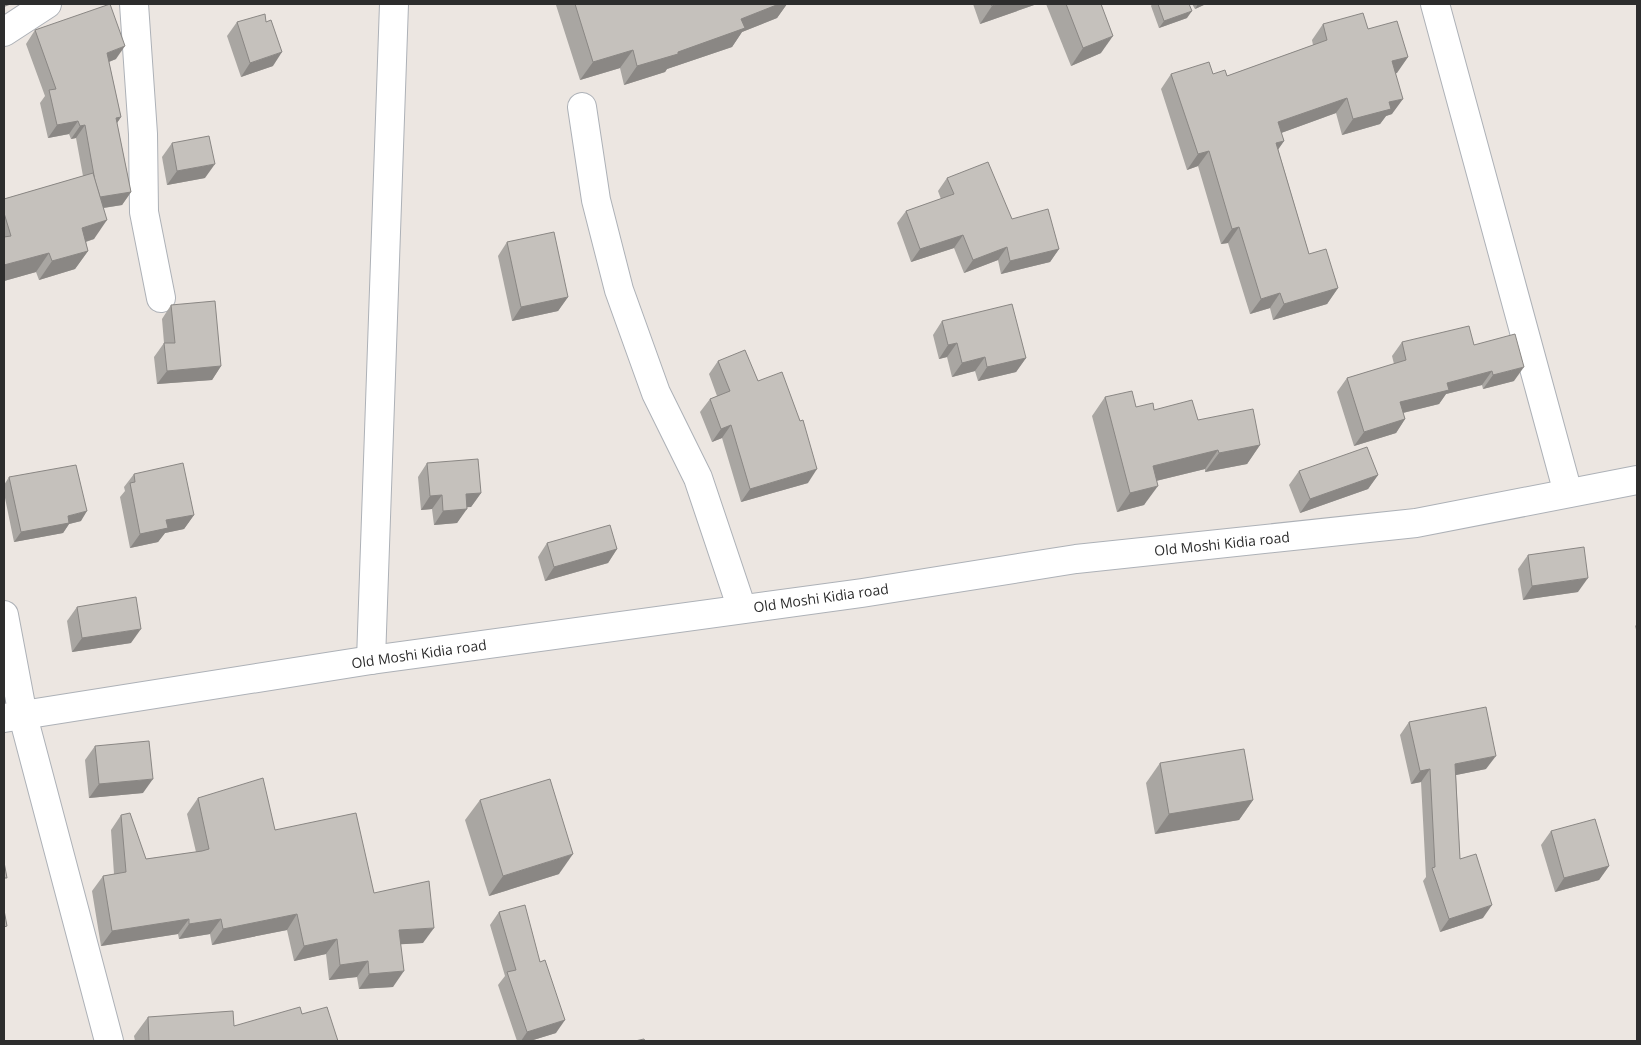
<svg xmlns="http://www.w3.org/2000/svg" width="1641" height="1045" font-family="'Open Sans',sans-serif">
  <style>
    .lines { fill: none; stroke-linecap: round; stroke-linejoin: round }
    .minor-casing { stroke: #adb1b7; stroke-width: 30 }
    .tertiary-casing { stroke: #adb1b7; stroke-width: 30 }
    .minor { stroke: #fff; stroke-width: 28 }
    .tertiary { stroke: #fff; stroke-width: 28 }
    .wall { fill: #a9a6a2 }
    .shaded-wall { fill: #8a8784 }
    .building { fill: #c5c1bc; stroke: #8a8784 }
    .labels { text-anchor: middle; stroke-width: 4; stroke-linejoin: round; paint-order: stroke }
    .street-label { font-size: 14px; fill: #2d2d2d; stroke: #fff }
  </style>
  <rect width="100%" height="100%" fill="#ece6e1"/>
  <g class="lines">
    <g class="minor-casing">
      <g id="minor">
        <path d="M134 4 143 134 144 212 161 298"/>
        <path d="M1435 4 1568 493"/>
        <path d="M4 32 47 4"/>
        <path d="M582 107 596 200 619 290 656 393 698 478 742 609"/>
        <path d="M4 615 23 716 109 1041"/>
        <path d="M371 660 394 4"/>
      </g>
    </g>
    <g class="tertiary-casing">
      <path id="tertiary" d="M4 718 371 660 862 593 1076 559 1416 523 1637 480"/>
    </g>
    <use href="#minor" class="minor"/>
    <use href="#tertiary" class="tertiary"/>
  </g>
  <g class="wall">
    <path d="M557 4H787L777 18 742 32 732 47 667 69 665 72 624 85 620 68 580 80 556 5Z"/>
    <path d="M973 4H1037L980 24Z"/>
    <path d="M1046 4H1101V53L1071 66Z"/>
    <path d="M1152 4H1189L1187 18 1159 28 1151 6Z"/>
    <path d="M1192 4H1206L1195 9Z"/>
    <path d="M237 22 273 66 241 77 227 36Z"/>
    <path d="M1323 24 1368 29 1408 57 1396 73 1392 114 1386 116 1380 124 1342 135 1336 113 1281 133 1284 141 1278 149 1309 254 1338 288 1327 304 1273 320 1270 308 1250 314 1228 243 1221 244 1198 166 1187 170 1161 89 1171 74H1213L1227 76 1313 45 1312 40Z"/>
    <path d="M35 30 116 59 109 62 121 117 117 123 131 192 122 205 104 208 94 239 86 242 88 251 75 269 39 280 36 272 4 281V199L83 176 76 138 71 139 69 134 48 138 40 103 45 96 26 44Z"/>
    <path d="M172 143 205 178 167 185 162 157Z"/>
    <path d="M947 178 1059 249 1050 262 1001 274 998 260 964 273 954 248 911 262 897 223 906 211 941 199 938 191Z"/>
    <path d="M507 242 568 297 558 311 512 321 498 256Z"/>
    <path d="M171 305 221 366 212 380 157 384 154 357 164 343 162 319Z"/>
    <path d="M942 321 1026 358 1016 372 978 381 975 371 952 377 947 357 939 359 933 335Z"/>
    <path d="M1402 342 1474 345 1514 381 1483 389 1482 385 1446 394 1439 404 1403 413 1405 419 1396 433 1354 446 1337 392 1347 378 1394 364 1392 356Z"/>
    <path d="M718 361 758 381 808 483 741 502 722 438 712 442 700 412 710 399 717 396 709 374Z"/>
    <path d="M1105 397 1136 407 1154 410 1198 420 1260 445 1247 464 1205 472V469L1156 481 1144 505 1117 512 1092 416Z"/>
    <path d="M427 463 481 493 471 507H467L457 523 434 525 432 509 421 510 418 477Z"/>
    <path d="M1299 471 1378 475 1368 489 1300 513 1289 485Z"/>
    <path d="M134 474 194 515 184 529 165 533 158 542 130 548 120 497 125 491 124 487Z"/>
    <path d="M9 477 81 521 69 524 63 533 14 542 4 493V485Z"/>
    <path d="M547 543 617 549 608 563 545 581 538 557Z"/>
    <path d="M1528 555 1578 592 1523 600 1518 569Z"/>
    <path d="M77 607 131 643 72 652 67 621Z"/>
    <path d="M1637 624V633L1635 626Z"/>
    <path d="M1409 722 1486 769 1456 775 1460 859 1483 918 1440 932 1423 881 1426 877 1421 782 1411 784 1400 735Z"/>
    <path d="M95 746 143 793 89 798 85 760Z"/>
    <path d="M1160 763 1253 800 1239 820 1155 834 1146 783Z"/>
    <path d="M198 798 275 830 374 893 423 943 401 944 393 987 359 989 357 977 329 980 326 954 294 961 287 930 212 945 210 934 179 939 178 934 101 946 92 891 103 876 114 874 111 830 121 815 146 859 196 852 187 814Z"/>
    <path d="M480 800 559 874 489 896 465 820Z"/>
    <path d="M1551 831 1609 866 1599 880 1555 892 1541 845Z"/>
    <path d="M499 912 540 962 556 1033 530 1041H517L498 985 505 976 490 925Z"/>
    <path d="M302 1014 338 1041H135L134 1036 148 1017 234 1026Z"/>
  </g>
  <g class="shaded-wall">
    <path d="M4 4H12L4 7Z"/>
    <path d="M777 4H787L777 18 742 32 732 47 667 69 665 72 624 85 637 66 678 52 741 19Z"/>
    <path d="M999 4H1037L980 24 992 6Z"/>
    <path d="M1198 4H1206L1195 9Z"/>
    <path d="M1192 11 1187 18 1159 28 1164 21Z"/>
    <path d="M1113 36 1101 53 1071 66 1083 48Z"/>
    <path d="M125 46 116 59 98 66 107 53Z"/>
    <path d="M633 50 620 68 580 80 593 62Z"/>
    <path d="M282 52 273 66 241 77 250 63Z"/>
    <path d="M1408 57 1397 73 1382 77 1392 61Z"/>
    <path d="M1347 98 1336 113 1267 138 1278 122Z"/>
    <path d="M1403 99 1392 114 1386 116 1380 124 1342 135 1353 119 1389 102Z"/>
    <path d="M121 117 112 130 116 118Z"/>
    <path d="M78 121 69 134 48 138 57 125Z"/>
    <path d="M85 125 76 138 71 139 80 126Z"/>
    <path d="M1284 141 1273 157 1276 143Z"/>
    <path d="M1209 151 1198 166 1187 170 1198 154Z"/>
    <path d="M215 164 205 178 167 185 177 171Z"/>
    <path d="M131 192 122 205 89 210 99 197Z"/>
    <path d="M107 220 94 239 68 247 82 228Z"/>
    <path d="M1239 227 1228 243 1221 244 1232 229Z"/>
    <path d="M963 235 954 248 911 262 920 249Z"/>
    <path d="M1007 247 998 260 964 273 973 260Z"/>
    <path d="M1059 249 1050 262 1001 274 1010 261Z"/>
    <path d="M88 251 75 269 39 280 52 261Z"/>
    <path d="M49 253 36 272 4 281V265Z"/>
    <path d="M1338 288 1327 304 1273 320 1284 304Z"/>
    <path d="M1280 293 1270 308 1250 314 1261 299Z"/>
    <path d="M568 297 558 311 512 321 521 307Z"/>
    <path d="M957 343 947 357 939 359 948 345Z"/>
    <path d="M985 357 975 371 952 377 962 363Z"/>
    <path d="M1026 358 1016 372 978 381 987 367Z"/>
    <path d="M221 366 212 380 157 384 167 371Z"/>
    <path d="M1524 367 1514 381 1483 389 1493 375Z"/>
    <path d="M1492 371 1482 385 1446 394 1439 404 1390 416 1400 402 1447 383Z"/>
    <path d="M1405 419 1396 433 1354 446 1364 432Z"/>
    <path d="M731 425 722 438 712 442 721 429Z"/>
    <path d="M1260 445 1247 464 1205 472 1219 453Z"/>
    <path d="M1218 450 1205 469 1139 485 1153 466Z"/>
    <path d="M817 469 808 483 741 502 750 489Z"/>
    <path d="M1378 475 1368 489 1300 513 1310 499Z"/>
    <path d="M1158 486 1144 505 1117 512 1130 493Z"/>
    <path d="M481 493 471 507 456 508 466 494Z"/>
    <path d="M442 495 432 509 421 510 430 496Z"/>
    <path d="M467 509 457 523 434 525 443 511Z"/>
    <path d="M87 511 81 521 69 524 63 533 14 542 21 532 68 516Z"/>
    <path d="M194 515 184 529 165 533 158 542 130 548 140 534 166 520Z"/>
    <path d="M617 549 608 563 545 581 554 567Z"/>
    <path d="M1588 578 1578 592 1523 600 1532 586Z"/>
    <path d="M141 629 131 643 72 652 82 638Z"/>
    <path d="M1496 756 1486 769 1446 777 1455 764Z"/>
    <path d="M1430 769 1421 782 1411 784 1420 771Z"/>
    <path d="M153 779 143 793 89 798 99 784Z"/>
    <path d="M1253 800 1239 820 1155 834 1169 814Z"/>
    <path d="M573 854 559 874 489 896 503 876Z"/>
    <path d="M1609 866 1599 880 1555 892 1564 878Z"/>
    <path d="M1492 905 1483 918 1440 932 1449 919Z"/>
    <path d="M297 914 287 930 212 945 223 929Z"/>
    <path d="M189 919 178 934 101 946 112 931Z"/>
    <path d="M221 919 210 934 179 939 189 924Z"/>
    <path d="M434 928 423 943 389 945 399 930Z"/>
    <path d="M337 939 326 954 294 961 304 946Z"/>
    <path d="M368 961 357 977 329 980 340 965Z"/>
    <path d="M404 971 393 987 359 989 369 974Z"/>
    <path d="M565 1020 556 1033 530 1041H521L527 1032Z"/>
  </g>
  <g class="building">
    <path d="M110 4 125 46 107 53 121 117 116 118 131 192 100 197 95 181 85 125 80 126 78 121 57 125 49 90 56 89 35 30Z"/>
    <path d="M575 4H779L741 19 745 28 678 52V54L637 66 633 50 593 62Z"/>
    <path d="M991 4H999L992 6Z"/>
    <path d="M1066 4H1101L1113 36 1083 48Z"/>
    <path d="M1158 4H1189L1192 11 1164 21Z"/>
    <path d="M1363 13 1368 29 1397 21 1408 57 1392 61 1403 99 1389 102 1391 109 1353 119 1347 98 1278 122 1284 141 1276 143 1309 254 1326 249 1338 288 1284 304 1280 293 1261 299 1239 227 1232 229 1209 151 1198 154 1171 74 1209 62 1213 74 1225 70 1227 76 1327 40 1323 24Z"/>
    <path d="M265 14 266 22 271 20 282 52 250 63 237 22Z"/>
    <path d="M209 136 215 164 177 171 172 143Z"/>
    <path d="M988 162 1012 219 1048 209 1059 249 1010 261 1007 247 973 260 963 235 920 249 906 211 954 194 947 178Z"/>
    <path d="M93 173 107 220 82 228 88 251 52 261 49 253 4 265V237L11 236 4 213V199Z"/>
    <path d="M554 232 568 297 521 307 507 242Z"/>
    <path d="M215 301 221 366 167 371 164 343H175L171 305Z"/>
    <path d="M1012 304 1026 358 987 367 985 357 962 363 957 343 948 345 942 321Z"/>
    <path d="M1469 326 1474 345 1515 334 1524 367 1493 375 1492 371 1447 383 1449 390 1400 402 1405 419 1364 432 1347 378 1406 360 1402 342Z"/>
    <path d="M745 350 758 381 782 372 800 421 803 420 817 469 750 489 731 425 721 429 710 399 730 391 718 361Z"/>
    <path d="M1132 391 1136 407 1153 403 1154 410 1192 400 1198 420 1253 409 1260 445 1219 453 1218 450 1153 466 1158 486 1130 493 1105 397Z"/>
    <path d="M1367 447 1378 475 1310 499 1299 471Z"/>
    <path d="M478 459 481 493 466 494 467 509 443 511 442 495 430 496 427 463Z"/>
    <path d="M183 463 194 515 166 520 168 528 140 534 130 483 135 482 134 474Z"/>
    <path d="M76 465 87 511 68 516 69 523 21 532 9 477Z"/>
    <path d="M610 525 617 549 554 567 547 543Z"/>
    <path d="M1584 547 1588 578 1532 586 1528 555Z"/>
    <path d="M136 597 141 629 82 638 77 607Z"/>
    <path d="M1486 707 1496 756 1455 764 1460 859 1476 854 1492 905 1449 919 1432 868 1435 867 1430 769 1420 771 1409 722Z"/>
    <path d="M149 741 153 779 99 784 95 746Z"/>
    <path d="M1244 749 1253 800 1169 814 1160 763Z"/>
    <path d="M263 778 275 830 356 813 374 893 429 881 434 928 399 930 404 971 369 974 368 961 340 965 337 939 304 946 297 914 223 929 221 919 189 924V919L112 931 103 876 126 872 121 815 130 813 146 859 202 851 209 849 198 798Z"/>
    <path d="M550 779 573 854 503 876 480 800Z"/>
    <path d="M1595 819 1609 866 1564 878 1551 831Z"/>
    <path d="M4 862 7 878H4Z"/>
    <path d="M525 905 540 962 545 960 565 1020 527 1032 507 972 516 970 499 912Z"/>
    <path d="M4 910 7 926 4 927Z"/>
    <path d="M300 1007 302 1014 327 1007 338 1041H149L148 1017 233 1011 234 1026Z"/>
    <path d="M644 1039 645 1041H635Z"/>
  </g>
  <g class="labels">
    <g class="street-label">
      <text transform="translate(1222 544) rotate(-6)" y="5">Old Moshi Kidia road</text>
      <text transform="translate(821 598) rotate(-8)" y="5">Old Moshi Kidia road</text>
      <text transform="translate(419 654) rotate(-8)" y="5">Old Moshi Kidia road</text>
    </g>
  </g>
  <rect width="1641" height="1045" fill="none" stroke="#2d2d2d" stroke-width="10"/>
</svg>
